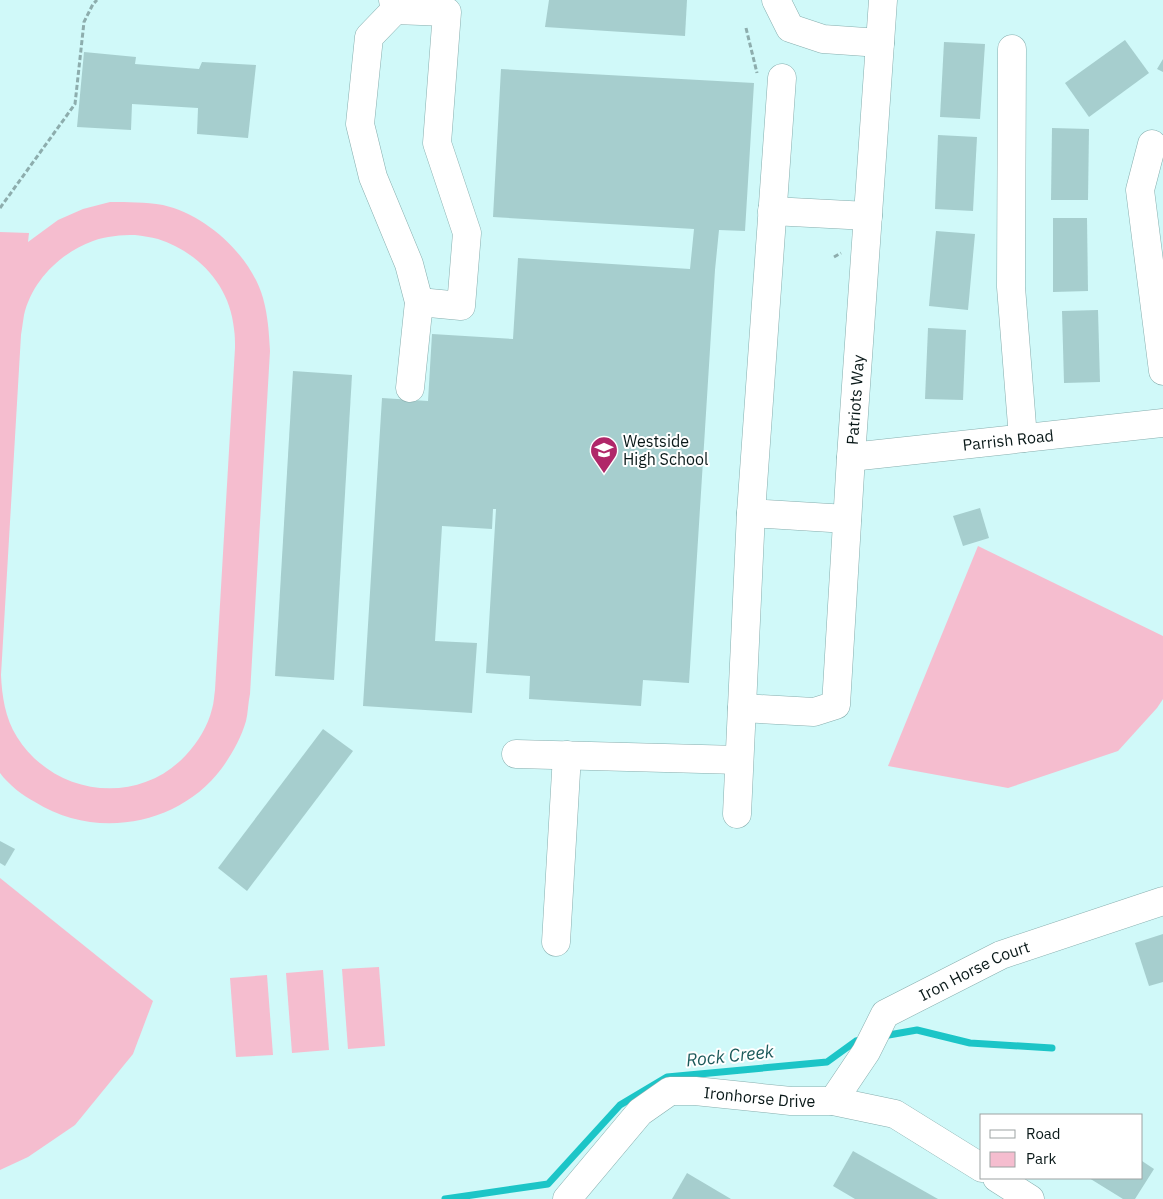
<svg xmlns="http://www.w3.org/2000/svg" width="1163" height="1199" font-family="'IBM Plex Sans',sans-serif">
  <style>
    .green { fill: #f5bdcf; fill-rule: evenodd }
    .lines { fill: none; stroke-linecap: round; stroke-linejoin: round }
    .stream { stroke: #1cc5c7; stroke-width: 7 }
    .building { fill: #a6cece }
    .minor-casing { stroke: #87aeae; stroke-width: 29 }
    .path { stroke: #8dadad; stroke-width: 3; stroke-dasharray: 5 2.5; stroke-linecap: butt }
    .minor { stroke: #fff; stroke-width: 28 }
    .labels { text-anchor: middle; stroke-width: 4; stroke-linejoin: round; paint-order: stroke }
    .street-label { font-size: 16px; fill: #091818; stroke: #fff }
    .poi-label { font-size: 16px; fill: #091818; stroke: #fff; text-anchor: start }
    .water-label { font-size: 18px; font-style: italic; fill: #1c5a5b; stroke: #fff }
  </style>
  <rect width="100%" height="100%" fill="#d0f9f9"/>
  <g class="green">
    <path d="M110 202C128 202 145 202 163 205 207 215 251 256 263 298 268 316 269 333 270 351L250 694C248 703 248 713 246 721 241 738 232 754 222 768 179 826 95 840 35 802 22 795 9 785 0 773V232L29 233 28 242 58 220 83 209ZM135 235C143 236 151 237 158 239 198 252 230 285 234 329 235 335 235 342 235 348L215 690C214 696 214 703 212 709 208 726 198 742 186 755 138 807 54 796 17 737 5 718 2 696 1 675L21 335C22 328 23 322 24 315 32 281 60 253 93 241 106 236 121 235 135 235Z"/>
    <path d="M978 546 1163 636V699L1157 708 1118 751 1008 788 888 766Z"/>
    <path d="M0 878 153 1001 133 1054 75 1125 28 1157 0 1170Z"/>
    <path d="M379 967 385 1046 348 1049 342 969Z"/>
    <path d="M323 970 329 1050 292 1053 286 973Z"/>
    <path d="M267 975 273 1055 236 1057 230 978Z"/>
  </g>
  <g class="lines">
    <g class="stream">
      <path d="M883 1036 917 1030 970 1043 1052 1048"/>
      <path d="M445 1199 548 1184 620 1105 667 1077 827 1062 856 1041 865 1039"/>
    </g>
  </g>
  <g class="building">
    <path d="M549 0H687L685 36 545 27Z"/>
    <path d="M1125 40 1149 73 1089 117 1065 83Z"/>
    <path d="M944 42 985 44 980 119 940 117Z"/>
    <path d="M84 52 136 57 135 64 199 69 202 62 256 65 248 138 197 134 198 108 132 104 131 130 77 127Z"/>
    <path d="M1163 59V72L1157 69Z"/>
    <path d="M501 69 754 83 745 231 719 230 715 270 689 683 643 680 641 706 529 699 530 676 486 673 496 509H493L492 529 442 526 435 641 477 643 472 713 363 706 382 398 428 401 432 334 513 339 518 258 690 269 694 229 493 217Z"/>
    <path d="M1052 128 1089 129 1088 200H1051Z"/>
    <path d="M938 135 977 137 973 211 935 209Z"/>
    <path d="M1053 218H1087L1088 291 1053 292Z"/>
    <path d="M936 231 975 234 968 310 929 306Z"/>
    <path d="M1098 310 1100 382 1064 383 1062 311Z"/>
    <path d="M928 328 966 330 963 400 925 399Z"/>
    <path d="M293 371 352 375 334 680 275 676Z"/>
    <path d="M980 508 989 538 963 546 953 516Z"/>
    <path d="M323 729 353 751 247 891 218 868Z"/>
    <path d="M0 841 15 849 5 866 0 863Z"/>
    <path d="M1163 934V982L1149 986 1135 943Z"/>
    <path d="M853 1151 938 1199H855L833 1186Z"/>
    <path d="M1142 1161 1154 1169 1135 1199H1123L1089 1178H1142Z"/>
    <path d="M687 1173 731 1199H672Z"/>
  </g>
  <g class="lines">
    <g class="minor-casing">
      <g id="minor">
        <path d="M393 0 395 10 369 37 360 124 373 177 409 264 419 302 410 388"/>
        <path d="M776 0 790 28 823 39 880 43"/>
        <path d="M395 10 447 12 437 143 467 233 461 306 419 302"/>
        <path d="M1012 49 1011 287 1023 438"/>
        <path d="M782 78 751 513 847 519"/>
        <path d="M1152 144 1140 190 1163 371"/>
        <path d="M772 211 868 216"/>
        <path id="s1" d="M851 457 1163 423"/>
        <path id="s2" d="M742 708 814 712 836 705 851 457 883 0"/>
        <path d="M516 754 739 760"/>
        <path d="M737 814 751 513"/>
        <path d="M556 942 567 755"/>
        <path id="s3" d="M833 1101 866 1052 885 1014 1001 955 1163 901"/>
        <path d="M997 1178 1030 1199"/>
        <path id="s4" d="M567 1199 640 1112 670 1091H695L791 1101H833L895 1114 982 1168"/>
      </g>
    </g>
    <g class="path">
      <path d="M746 28 757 73"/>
      <path d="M0 208 75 104 84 22 93 4 97 0"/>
      <path d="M834 257 841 253"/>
    </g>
    <use href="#minor" class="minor"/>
  </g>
  <defs>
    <g id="school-pin" transform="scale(1.4375)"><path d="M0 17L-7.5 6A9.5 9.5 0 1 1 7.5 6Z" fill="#b02769" stroke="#fff"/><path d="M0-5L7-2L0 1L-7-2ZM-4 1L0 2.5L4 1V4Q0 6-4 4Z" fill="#fff"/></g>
  </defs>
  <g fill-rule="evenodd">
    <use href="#school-pin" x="604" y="450"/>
  </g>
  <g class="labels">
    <g class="street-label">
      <text dy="6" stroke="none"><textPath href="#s2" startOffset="401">Patriots Way</textPath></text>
      <text dy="6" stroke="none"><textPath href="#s1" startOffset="158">Parrish Road</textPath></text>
      <text dy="6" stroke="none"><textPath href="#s3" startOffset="201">Iron Horse Court</textPath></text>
      <text dy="6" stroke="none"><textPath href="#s4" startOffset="240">Ironhorse Drive</textPath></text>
    </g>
    <g class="poi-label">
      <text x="623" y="447">Westside<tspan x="623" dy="18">High School</tspan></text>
    </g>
    <g class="water-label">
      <text transform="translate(730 1056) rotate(-6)" y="6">Rock Creek</text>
    </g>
  </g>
  <rect x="980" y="1114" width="162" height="65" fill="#ffffff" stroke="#9da3a3"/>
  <rect x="990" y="1130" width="25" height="8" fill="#ffffff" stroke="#9da3a3"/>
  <text x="1026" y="1139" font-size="15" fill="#091818">Road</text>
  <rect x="990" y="1152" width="25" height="15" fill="#f5bdcf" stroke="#9da3a3"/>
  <text x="1026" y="1164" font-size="15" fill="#091818">Park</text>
</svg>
